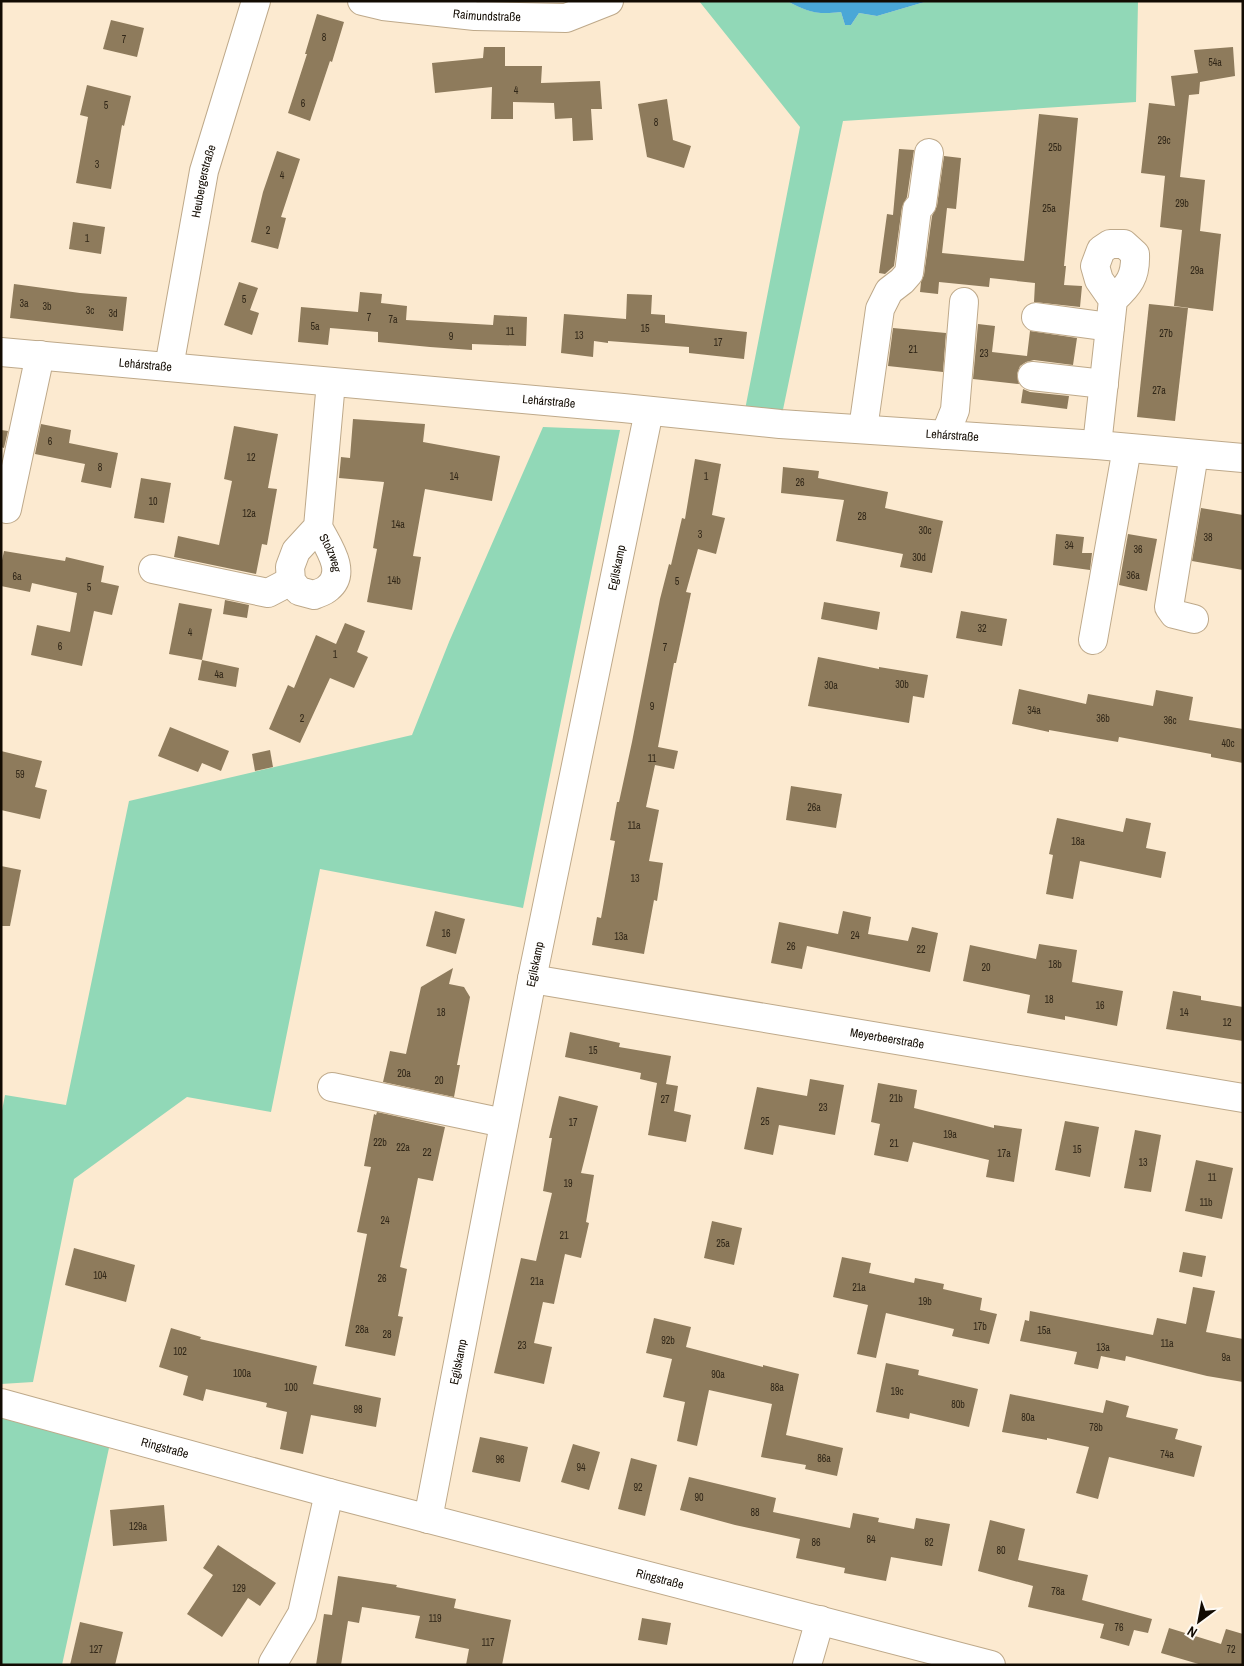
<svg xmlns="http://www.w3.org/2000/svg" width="1244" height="1666" font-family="'Archivo Narrow',sans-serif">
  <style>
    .green { fill: #91d8b7 }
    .water { fill: #4aa7d7 }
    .building { fill: #8e7b5c }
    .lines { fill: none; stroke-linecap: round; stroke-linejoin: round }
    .minor-casing { stroke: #bea98a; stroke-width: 30 }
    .minor { stroke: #fff; stroke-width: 28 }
    .labels { text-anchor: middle; stroke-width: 4; stroke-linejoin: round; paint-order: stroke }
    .number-label { font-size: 10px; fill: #312718 }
    .street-label { font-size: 12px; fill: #120b02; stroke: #fefaf3 }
  </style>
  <rect width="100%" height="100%" fill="#fcead0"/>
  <g class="green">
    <path d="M699 1H787C808 12 818 15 841 12L845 25H851L859 13 877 16 928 1H1138L1136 102 843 121 780 424 743 420 800 127Z"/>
    <path d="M543 427 620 430 523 908 320 869 271 1112 187 1097 74 1179 33 1382 1 1384V1116L5 1095 66 1105 129 801 412 735 449 642Z"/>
    <path d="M5 1404 112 1434 62 1665H1V1422Z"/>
  </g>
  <path class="water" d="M787 1H928L877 16 859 13 851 25H845L841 12C817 15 808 12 787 1Z"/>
  <g class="building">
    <path d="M317 14 344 22 332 62 330 61 310 121 288 113 307 54H305Z"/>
    <path d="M111 20 144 28 137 57 103 49Z"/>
    <path d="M484 47H505V66H542L541 83 600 81 602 109H591L593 140 573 141 572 118 555 119 554 103 513 102V119H491L492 87 435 93 432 63 483 58Z"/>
    <path d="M1233 47 1235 76 1200 82 1199 94 1189 95 1180 177 1205 180 1200 231 1221 234 1213 311 1174 306 1182 230 1160 227 1165 176H1166L1141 173 1149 103 1175 106 1171 76 1198 73 1194 50Z"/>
    <path d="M87 85 131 96 124 126 122 125 111 189 76 183 88 117 80 115Z"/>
    <path d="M667 99 673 140 691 146 684 168 647 157 638 104Z"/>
    <path d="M1039 114 1078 118 1064 266H1066L1064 285 1082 286 1080 307 1034 302 1035 283 990 278 989 287 939 282 938 294 920 292 921 282 924 275 932 216 937 206 944 156 961 158 956 209 947 208 942 253 1024 261Z"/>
    <path d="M899 149 914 150 907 197 902 207 894 266 885 274 879 273 887 214 893 215Z"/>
    <path d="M277 151 300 159 281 217 286 218 278 249 251 242 263 192Z"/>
    <path d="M73 222 105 227 101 254 69 249Z"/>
    <path d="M239 282 258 288 250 310 259 313 252 335 224 325Z"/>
    <path d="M14 284 80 293 127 297 123 331 10 318Z"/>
    <path d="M360 292 382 294 381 303 407 306 406 320 493 325 494 315 527 317 526 346 472 344V350L430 347 378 342V332L330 328 328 345 298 342 301 307 358 312Z"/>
    <path d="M627 294 652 295 651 314 665 315V323L747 332 744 359 689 353V347L608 341V343L594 341 593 357 561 353 564 314 626 319Z"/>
    <path d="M1149 304 1188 308 1175 421 1137 417Z"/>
    <path d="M978 324 995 326 992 352 1027 356 1030 331 1077 338 1073 365 1034 360 1026 362 1020 366 1017 374 1019 384 973 379Z"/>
    <path d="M893 328 946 333 943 372 888 366Z"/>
    <path d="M1023 389 1030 392 1069 396 1067 409 1021 403Z"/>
    <path d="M353 419 425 424 423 442 500 456 492 501 425 489 413 556 421 557 412 610 367 602 377 549 373 548 384 482 339 478 341 457 350 458Z"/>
    <path d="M41 424 71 430 69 443 118 453 111 488 81 482 85 464 35 454Z"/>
    <path d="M234 426 278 434 268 488 277 489 267 545 262 544 256 574 174 557 178 536 219 545 232 481 224 479Z"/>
    <path d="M1 430 8 431 4 448 1 447Z"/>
    <path d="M695 459 721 464 712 515 725 518 716 554 698 549 686 592 691 593 676 663H674L658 747 678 751 674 769 655 765 646 807 659 810 649 861 663 863 657 901 654 900 644 954 592 945 597 917 601 918 615 841 610 840 617 802H619L632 742 660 599 669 564 671 565 682 518 685 519Z"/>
    <path d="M783 467 819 471 818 478 888 492 885 508 943 521 932 573 900 567 903 554 836 541 844 500 781 493Z"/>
    <path d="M141 478 171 483 164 523 134 518Z"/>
    <path d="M1201 508 1243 515V570L1192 561Z"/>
    <path d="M1056 534 1084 537 1082 553H1092L1090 570 1053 565Z"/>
    <path d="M1128 534 1157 539 1147 591 1119 585Z"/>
    <path d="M4 551 65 561 66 557 104 566 101 582 119 586 112 615 94 611 82 666 31 655 37 625 70 632 77 593 32 583 30 592 1 586V565Z"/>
    <path d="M225 600 249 605 247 618 223 614Z"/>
    <path d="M824 602 880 612 877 630 821 619Z"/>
    <path d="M179 603 212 609 202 660 169 654Z"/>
    <path d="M961 611 1007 619 1002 646 956 638Z"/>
    <path d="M345 623 365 631 357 652 368 657 354 688 330 678 300 743 269 729 288 685 294 688 316 635 336 644Z"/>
    <path d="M818 657 879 669V667L928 675 924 698 913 696 909 723 808 706Z"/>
    <path d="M202 660 239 668 236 687 198 680Z"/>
    <path d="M1019 689 1086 704 1088 694 1153 706 1156 690 1193 697 1189 720 1243 729V763L1211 757V754L1119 737 1118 742 1049 730V732L1012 724Z"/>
    <path d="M170 727 229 751 221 771 202 763 198 772 158 756Z"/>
    <path d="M270 750 273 767 255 771 252 754Z"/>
    <path d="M1 751 42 761 35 787 47 790 40 819 1 810Z"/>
    <path d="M791 786 842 794 836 828 786 820Z"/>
    <path d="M1057 818 1123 832 1126 818 1151 823 1146 848 1166 852 1161 878 1080 861 1073 899 1046 894 1053 855 1049 854Z"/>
    <path d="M1 866 21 870 10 926H1Z"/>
    <path d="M435 911 465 919 456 954 426 946Z"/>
    <path d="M843 911 871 917 868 934 908 941 912 927 938 933 930 972 807 946 802 969 771 963 779 922 838 934Z"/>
    <path d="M1039 944 1077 950 1072 982 1123 991 1117 1026 1065 1016V1020L1027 1013 1030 995 963 981 970 945 1036 959Z"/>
    <path d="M453 968 449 984 464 987 470 997 457 1065H460L454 1097 383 1082 390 1051 406 1054 421 987Z"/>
    <path d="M1173 991 1201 996V1000L1243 1007V1041L1166 1029Z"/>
    <path d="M570 1032 620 1043 619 1047 671 1056 666 1084 678 1086 674 1111 691 1115 686 1142 648 1135 657 1083 640 1079 641 1073 565 1057Z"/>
    <path d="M810 1079 844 1085 835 1135 779 1125 773 1155 744 1149 757 1087 807 1096Z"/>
    <path d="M878 1083 917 1090 914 1108 994 1128V1125L1022 1129 1014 1182 986 1177 989 1160 913 1142 908 1162 874 1155 880 1124 871 1122Z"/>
    <path d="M559 1096 598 1106 581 1173 594 1175 586 1222 589 1223 581 1258 565 1254 554 1304 543 1302 534 1343 552 1347 544 1384 494 1373 521 1258 536 1261 552 1193 543 1191 552 1138H549Z"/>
    <path d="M377 1112 445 1127 433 1181 418 1178 400 1267 407 1269 398 1316 403 1317 395 1356 345 1346 367 1234 357 1232 371 1167 364 1166 374 1114 376 1115Z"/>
    <path d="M1065 1121 1099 1127 1090 1177 1055 1170Z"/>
    <path d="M1135 1130 1161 1135 1151 1192 1124 1188Z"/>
    <path d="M1196 1160 1233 1168 1222 1219 1185 1211Z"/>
    <path d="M712 1221 742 1228 734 1265 704 1258Z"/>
    <path d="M74 1248 135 1265 126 1302 65 1285Z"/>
    <path d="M1183 1252 1206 1256 1202 1277 1179 1272Z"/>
    <path d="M842 1257 871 1263 869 1273 914 1283 915 1278 944 1284 943 1289 982 1298 980 1310 997 1314 989 1344 952 1336 954 1329 886 1313 876 1358 857 1354 868 1305 833 1297Z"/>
    <path d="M1193 1287 1215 1291 1206 1332 1243 1339V1382L1207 1376 1126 1356 1125 1361 1101 1356 1098 1369 1074 1364 1077 1352 1020 1341 1025 1320 1029 1321 1030 1311 1153 1335 1157 1318 1186 1324Z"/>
    <path d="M654 1318 691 1327 686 1347 763 1367V1365L799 1374 786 1435 843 1448 837 1476 805 1469 806 1465 761 1457 772 1404 709 1390 697 1446 677 1441 685 1402 663 1397 672 1359 646 1353Z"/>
    <path d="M171 1328 201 1337 200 1339 317 1366 313 1384 381 1398 376 1427 311 1415 303 1454 280 1449 287 1412 266 1407 267 1403 206 1389 203 1401 183 1395 188 1376 159 1367Z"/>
    <path d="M886 1363 919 1370 918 1375 978 1389 969 1427 910 1413 909 1419 876 1412Z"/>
    <path d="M1010 1394 1103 1413 1106 1400 1129 1406 1126 1417 1178 1429 1175 1439 1202 1446 1194 1477 1109 1457 1098 1499 1076 1493 1089 1447 1047 1438V1440L1002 1432Z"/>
    <path d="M480 1437 528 1447 520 1482 472 1472Z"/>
    <path d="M573 1444 600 1452 589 1490 561 1482Z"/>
    <path d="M631 1458 657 1465 645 1516 618 1509Z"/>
    <path d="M689 1477 776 1498 773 1512 850 1528 853 1513 879 1518 878 1522 914 1529 916 1518 950 1524 942 1566 891 1557 886 1581 844 1573 845 1568 796 1558 800 1539 735 1525 680 1510Z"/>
    <path d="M164 1505 167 1541 113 1546 110 1510Z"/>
    <path d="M990 1520 1025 1529 1018 1560 1088 1575 1082 1600 1152 1619 1148 1633 1134 1630 1129 1646 1100 1638 1104 1624 1028 1607 1033 1586 978 1571Z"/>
    <path d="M218 1545 276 1583 260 1606 248 1598 222 1637 187 1614 213 1575 203 1568Z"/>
    <path d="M338 1576 397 1585 396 1587 456 1599 454 1608 511 1620 502 1665H466L469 1649 415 1638 420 1616 362 1607 359 1623 348 1621 341 1665H316L324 1614 332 1615Z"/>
    <path d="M642 1618 671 1623 667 1645 638 1640Z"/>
    <path d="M80 1622 123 1632 115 1665H70Z"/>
    <path d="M1169 1628 1221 1644 1226 1629 1243 1634V1665H1202L1161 1653Z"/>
  </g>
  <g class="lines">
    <g class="minor-casing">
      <g id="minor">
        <path id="s1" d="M362 1 383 6 475 16 566 18 609 1"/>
        <path d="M1036 317 1110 327"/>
        <path id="s2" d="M1 352 623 408 780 424 1097 445 1243 458"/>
        <path id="s3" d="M169 367 204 171 256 1"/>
        <path d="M1032 376 1104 384"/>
        <path d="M863 429 880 309 889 291 902 281 909 273 917 209 922 204 929 153"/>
        <path d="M945 435 955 410 964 302"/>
        <path d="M1097 445 1113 300C1129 285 1136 277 1135 254L1124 244H1110L1101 250 1095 266 1099 280 1113 300"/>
        <path d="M7 509 40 355"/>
        <path id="s4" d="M318 527C327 545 348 572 328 588 324 592 318 593 314 595L299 591 291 581 290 567 296 551 318 527 331 382"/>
        <path d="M153 569 268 593 291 581"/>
        <path d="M1194 619 1174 614 1169 607 1194 454"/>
        <path d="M1093 640 1127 448"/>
        <path id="s5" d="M532 979 1243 1098"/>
        <path d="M332 1087 504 1123"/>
        <path id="s6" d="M1 1403 329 1493 991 1665"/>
        <path id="s7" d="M428 1519 532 979 649 411"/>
        <path d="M273 1663 302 1614 329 1493"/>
        <path d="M807 1665 820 1620"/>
      </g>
    </g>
    <use href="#minor" class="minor"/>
  </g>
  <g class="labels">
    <g class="number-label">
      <text x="324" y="41">8</text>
      <text x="124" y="43">7</text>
      <text x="1215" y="66">54a</text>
      <text x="516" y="94">4</text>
      <text x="303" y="107">6</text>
      <text x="106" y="109">5</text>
      <text x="656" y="126">8</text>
      <text x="1164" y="144">29c</text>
      <text x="1055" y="151">25b</text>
      <text x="97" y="168">3</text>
      <text x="282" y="179">4</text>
      <text x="1182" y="207">29b</text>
      <text x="1049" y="212">25a</text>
      <text x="268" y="234">2</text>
      <text x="87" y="242">1</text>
      <text x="1197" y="274">29a</text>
      <text x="244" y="303">5</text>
      <text x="24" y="307">3a</text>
      <text x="47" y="310">3b</text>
      <text x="90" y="314">3c</text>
      <text x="113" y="317">3d</text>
      <text x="369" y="321">7</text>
      <text x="393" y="323">7a</text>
      <text x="315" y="330">5a</text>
      <text x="645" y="332">15</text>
      <text x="510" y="335">11</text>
      <text x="1166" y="337">27b</text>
      <text x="579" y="339">13</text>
      <text x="451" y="340">9</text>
      <text x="718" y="346">17</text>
      <text x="913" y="353">21</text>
      <text x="984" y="357">23</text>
      <text x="1159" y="394">27a</text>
      <text x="50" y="445">6</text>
      <text x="251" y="461">12</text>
      <text x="100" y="471">8</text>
      <text x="454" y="480">14</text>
      <text x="706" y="480">1</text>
      <text x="800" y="486">26</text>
      <text x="153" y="505">10</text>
      <text x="249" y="517">12a</text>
      <text x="862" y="520">28</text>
      <text x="398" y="528">14a</text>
      <text x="925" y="534">30c</text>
      <text x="700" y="538">3</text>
      <text x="1208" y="541">38</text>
      <text x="1069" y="549">34</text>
      <text x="1138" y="553">36</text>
      <text x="919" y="561">30d</text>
      <text x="1133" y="579">36a</text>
      <text x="17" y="580">6a</text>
      <text x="394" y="584">14b</text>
      <text x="677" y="585">5</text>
      <text x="89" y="591">5</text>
      <text x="982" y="632">32</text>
      <text x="190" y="636">4</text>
      <text x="60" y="650">6</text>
      <text x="665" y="651">7</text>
      <text x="335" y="658">1</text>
      <text x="219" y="678">4a</text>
      <text x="902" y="688">30b</text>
      <text x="831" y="689">30a</text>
      <text x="652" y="710">9</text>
      <text x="1034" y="714">34a</text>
      <text x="302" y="722">2</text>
      <text x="1103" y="722">36b</text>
      <text x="1170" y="724">36c</text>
      <text x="1228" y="747">40c</text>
      <text x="652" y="762">11</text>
      <text x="20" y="778">59</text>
      <text x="814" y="811">26a</text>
      <text x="634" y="829">11a</text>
      <text x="1078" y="845">18a</text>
      <text x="635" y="882">13</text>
      <text x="446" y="937">16</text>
      <text x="855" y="939">24</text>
      <text x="621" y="940">13a</text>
      <text x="791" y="950">26</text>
      <text x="921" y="953">22</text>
      <text x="1055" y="968">18b</text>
      <text x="986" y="971">20</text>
      <text x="1049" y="1003">18</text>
      <text x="1100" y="1009">16</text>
      <text x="441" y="1016">18</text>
      <text x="1184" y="1016">14</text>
      <text x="1227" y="1026">12</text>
      <text x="593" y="1054">15</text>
      <text x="404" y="1077">20a</text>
      <text x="439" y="1084">20</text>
      <text x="896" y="1102">21b</text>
      <text x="665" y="1103">27</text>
      <text x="823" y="1111">23</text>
      <text x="765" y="1125">25</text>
      <text x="573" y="1126">17</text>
      <text x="950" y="1138">19a</text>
      <text x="380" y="1146">22b</text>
      <text x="894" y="1147">21</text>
      <text x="403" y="1151">22a</text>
      <text x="1077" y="1153">15</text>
      <text x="427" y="1156">22</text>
      <text x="1004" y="1157">17a</text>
      <text x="1143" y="1166">13</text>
      <text x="1212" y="1181">11</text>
      <text x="568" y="1187">19</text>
      <text x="1206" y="1206">11b</text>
      <text x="385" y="1224">24</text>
      <text x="564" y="1239">21</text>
      <text x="723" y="1247">25a</text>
      <text x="100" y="1279">104</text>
      <text x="382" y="1282">26</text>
      <text x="537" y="1285">21a</text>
      <text x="859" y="1291">21a</text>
      <text x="925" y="1305">19b</text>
      <text x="980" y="1330">17b</text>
      <text x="362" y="1333">28a</text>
      <text x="1044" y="1334">15a</text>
      <text x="387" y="1338">28</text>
      <text x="668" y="1344">92b</text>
      <text x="1167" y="1347">11a</text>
      <text x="522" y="1349">23</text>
      <text x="1103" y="1351">13a</text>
      <text x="180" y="1355">102</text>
      <text x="1226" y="1361">9a</text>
      <text x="242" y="1377">100a</text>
      <text x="718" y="1378">90a</text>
      <text x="291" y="1391">100</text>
      <text x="777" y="1391">88a</text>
      <text x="897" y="1395">19c</text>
      <text x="958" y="1408">80b</text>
      <text x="358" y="1413">98</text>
      <text x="1028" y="1421">80a</text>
      <text x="1096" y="1431">78b</text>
      <text x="1167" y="1458">74a</text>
      <text x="824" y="1462">86a</text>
      <text x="500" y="1463">96</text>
      <text x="581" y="1471">94</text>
      <text x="638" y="1491">92</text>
      <text x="699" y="1501">90</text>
      <text x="755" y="1516">88</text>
      <text x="138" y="1530">129a</text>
      <text x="871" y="1543">84</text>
      <text x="816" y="1546">86</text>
      <text x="929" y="1546">82</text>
      <text x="1001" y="1554">80</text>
      <text x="239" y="1592">129</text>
      <text x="1058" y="1595">78a</text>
      <text x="435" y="1622">119</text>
      <text x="1119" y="1631">76</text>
      <text x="488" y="1646">117</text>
      <text x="96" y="1653">127</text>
      <text x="1231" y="1653">72</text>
    </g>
    <g class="street-label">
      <text dy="4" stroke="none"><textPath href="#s1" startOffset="126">Raimundstraße</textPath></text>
      <text dy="4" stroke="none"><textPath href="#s3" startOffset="189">Heubergerstraße</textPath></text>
      <text dy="4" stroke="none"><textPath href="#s2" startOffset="145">Lehárstraße</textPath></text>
      <text dy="4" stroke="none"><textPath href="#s2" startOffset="550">Lehárstraße</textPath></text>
      <text dy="4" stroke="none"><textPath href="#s2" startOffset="955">Lehárstraße</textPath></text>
      <text dy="4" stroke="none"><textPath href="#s4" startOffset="29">Stolzweg</textPath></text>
      <text dy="4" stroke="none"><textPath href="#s7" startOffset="970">Egilskamp</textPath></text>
      <text dy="4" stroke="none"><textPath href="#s7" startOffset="565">Egilskamp</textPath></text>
      <text dy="4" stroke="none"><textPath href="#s5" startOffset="360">Meyerbeerstraße</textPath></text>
      <text dy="4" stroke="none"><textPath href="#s7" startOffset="160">Egilskamp</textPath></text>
      <text dy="4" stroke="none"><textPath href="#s6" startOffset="170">Ringstraße</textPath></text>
      <text dy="4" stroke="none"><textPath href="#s6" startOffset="682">Ringstraße</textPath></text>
    </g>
  </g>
  <rect width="1244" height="1666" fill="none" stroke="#120b02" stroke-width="5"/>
  <g transform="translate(1199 1621) rotate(212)" stroke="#fefaf3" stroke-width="4" paint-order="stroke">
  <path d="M0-4L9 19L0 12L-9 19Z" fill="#120b02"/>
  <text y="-8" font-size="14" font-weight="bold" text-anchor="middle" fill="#120b02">N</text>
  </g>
</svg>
